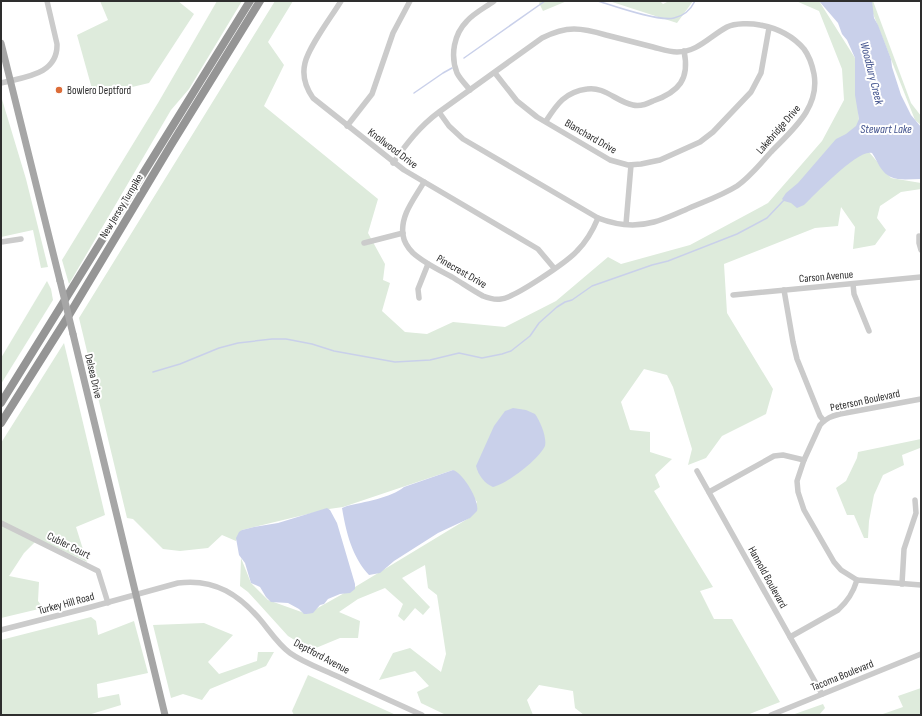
<svg xmlns="http://www.w3.org/2000/svg" width="922" height="716" font-family="'Sofia Sans Condensed',sans-serif">
  <style>
    .green { fill: #deebdc }
    .water { fill: #c9d0ea }
    .lines { fill: none; stroke-linecap: round; stroke-linejoin: round }
    .stream { stroke: #c9d0ea; stroke-width: 1.5 }
    .minor { stroke: #cbcbcb; stroke-width: 5.5 }
    .major { stroke: #a6a6a6; stroke-width: 7 }
    .highway { stroke: #959595; stroke-width: 8 }
    .major-bridge { stroke: #a6a6a6; stroke-width: 7 }
    .poi-dot { fill: #dc6c38; stroke: #fff; stroke-width: 1.5 }
    .labels { text-anchor: middle; stroke-width: 4; stroke-linejoin: round; paint-order: stroke }
    .poi-label { font-size: 11px; fill: #2e2e2e; stroke: #fff; text-anchor: start }
    .street-label { font-size: 11px; fill: #2e2e2e; stroke: #fff }
    .water-label { font-size: 12px; font-style: italic; fill: #40518c; stroke: #fff }
  </style>
  <rect width="100%" height="100%" fill="#fff"/>
  <g class="green">
    <path d="M100 1H178L194 14 149 83 94 96 77 35 108 20Z"/>
    <path d="M217 1H242L189 89 171 110 69 284 62 260 158 103Z"/>
    <path d="M275 1H293L268 42 284 65 264 106 378 199 368 233 385 264 383 280 390 283 382 311 405 332 427 334 453 322 505 327 556 301 608 257 621 264 690 245 768 203 822 141 844 100 842 69 819 11 796 1H819L855 58 859 121 869 152 891 178 921 183V189L901 192 880 206 877 218 886 230 875 245 853 249 855 227 841 207 838 226 815 228 724 264 727 313 773 389 766 414 722 436 706 458 688 465 692 449 673 387 667 375 644 369 621 402 630 430 650 432V452L672 459 655 475 660 487 654 491 713 587 700 591 714 619H732L780 702 747 715H584L575 708 573 691 539 685 527 700 533 715H446L421 703 417 692 429 686 415 671 379 680 393 653 410 648 441 672 446 654 437 595 428 588 425 565 402 578 430 607 423 615 415 608 404 621 398 616 403 604 385 588 358 599 339 612 360 621 358 638H340L311 650 288 636 248 592 240 586 241 558 251 583 268 600 307 614 355 587 469 518 477 502 453 470 343 507 329 509 242 530 236 541 222 535 208 548 180 551 163 549 133 519 127 518 79 318Z"/>
    <path d="M541 1H567L543 11 539 3Z"/>
    <path d="M609 1H660L663 4 669 1H693L677 23Z"/>
    <path d="M868 1H873L911 103 921 116V125L915 120Z"/>
    <path d="M1 96 26 179 48 267 41 268 33 230 1 237Z"/>
    <path d="M47 281 51 289 53 300 1 384V358Z"/>
    <path d="M64 343 105 515 76 527 87 562 38 539 24 553 9 576 39 582 38 601 43 608 1 618V443Z"/>
    <path d="M921 439V450L920 448 902 455 904 465 883 475 874 495 869 521 868 538H864L854 515H847L836 488 846 481 857 458 858 452Z"/>
    <path d="M91 617 96 621 98 635 134 621 148 673 97 684 98 698 119 694 121 705 88 715H1V640Z"/>
    <path d="M204 623 233 635 208 662 219 674 257 661 258 652H274L266 666 210 689 202 700 183 694 171 698 153 625Z"/>
    <path d="M308 675 396 715H294L292 711Z"/>
    <path d="M921 688V715H880L903 707 898 696Z"/>
    <path d="M823 704 825 708 819 715H792Z"/>
  </g>
  <g class="water">
    <path d="M819 1H872L874 18 878 25 891 59 892 67 901 95 911 115 921 127V179C904 179 890 183 880 167 877 162 875 157 872 153 859 148 814 195 804 205L797 208 791 203 784 201 782 199 786 193 798 183 836 139 846 134 856 126 859 119 855 95V58L847 40 842 34 838 23Z"/>
    <path d="M513 408 526 410 535 414C540 421 547 437 545 446 539 459 507 484 493 487 485 484 478 475 476 466L494 426 505 411Z"/>
    <path d="M453 470C463 473 480 501 477 511L470 518 438 533 394 561 380 573 369 575C352 557 346 532 342 508L347 506C363 502 391 498 404 487Z"/>
    <path d="M327 508 330 510 337 523 355 584V589L350 593 340 594 328 599 324 604 320 605 313 613 307 614H304L299 609 288 603 271 602 266 597 260 587 251 583 245 563 239 555 236 538 239 532 242 530 254 527 278 523Z"/>
  </g>
  <g class="lines">
    <g class="stream">
      <path d="M598 1C614 6 659 22 674 18 684 16 691 9 695 1"/>
      <path d="M464 58 545 1"/>
      <path d="M414 93 443 73 452 68"/>
      <path d="M153 372 180 364 219 348 238 343 272 339H286L312 344 334 351 395 362 430 360 459 353 482 358 502 354 511 351 530 336 539 323 557 307 565 302 572 300 592 286 652 265 668 261 737 234 767 218 784 200"/>
    </g>
    <g class="minor">
      <path d="M341 1C332 16 309 46 305 63 302 75 306 88 313 98L404 170 538 249 554 268"/>
      <path d="M495 73 517 101 537 117 610 160 628 165 641 164 660 160 700 142 713 132 751 92 761 73 769 28"/>
      <path d="M1 83C24 77 58 75 57 44L47 1"/>
      <path d="M470 90C466 85 460 79 457 73 450 55 454 34 467 21 474 13 486 7 494 1"/>
      <path d="M546 121C557 104 565 92 587 89 604 86 617 102 633 105 640 107 647 104 653 101 679 92 690 79 684 51"/>
      <path d="M347 126 372 94 393 33 410 1"/>
      <path d="M393 163C407 143 420 126 439 112L542 38C552 33 563 29 574 29 585 29 596 32 606 35 622 39 637 43 653 47 661 49 669 52 677 52 698 52 710 36 727 27 735 23 751 23 760 25 777 28 792 35 804 49 810 57 812 64 814 74 820 108 792 130 771 152 761 163 750 177 737 186 721 196 703 202 685 210 675 214 665 219 654 222 636 227 616 225 598 218L463 139 449 126 439 112"/>
      <path d="M424 182C415 198 400 215 403 235 404 242 408 248 413 253 424 263 439 270 452 277 462 283 472 290 483 296 488 298 495 300 501 299 514 298 567 262 577 251 586 242 593 230 598 218"/>
      <path d="M626 224 631 165"/>
      <path d="M919 236V243L921 250"/>
      <path d="M1 242 21 239"/>
      <path d="M364 243 403 233"/>
      <path d="M853 284 854 294 869 331"/>
      <path d="M784 290 793 342 797 359 820 416 824 421"/>
      <path d="M733 295 921 277"/>
      <path d="M419 298 418 289 428 264"/>
      <path d="M921 399 840 414C832 416 826 418 820 425L804 460 797 481 798 492 804 510 834 562 841 570 857 580 921 585"/>
      <path d="M697 471 822 694"/>
      <path d="M709 492 774 456 783 455 804 460"/>
      <path d="M1 523 98 571 108 603"/>
      <path d="M902 584 904 549 916 513 915 500"/>
      <path d="M1 630 91 607 178 583C215 578 240 595 263 623 271 633 279 645 290 653 304 663 322 669 339 677 366 690 394 702 422 715"/>
      <path d="M790 637 838 610C848 601 853 593 857 580"/>
      <path d="M771 715 921 654"/>
    </g>
    <g class="major">
      <path d="M1 43 60 281"/>
      <path d="M73 334 165 715"/>
    </g>
    <g class="highway">
      <path d="M1 403 250 1"/>
      <path d="M1 423 69 315 171 145 260 1"/>
    </g>
    <path class="major-bridge" d="M60 281 73 334"/>
  </g>
  <circle class="poi-dot" cx="59" cy="90" r="4"/>
  <g class="labels">
    <g class="poi-label">
      <text x="67" y="94">Bowlero Deptford</text>
    </g>
    <g class="street-label">
      <text transform="translate(778 129) rotate(-49)" y="4">Lakebridge Drive</text>
      <text transform="translate(591 136) rotate(30)" y="4">Blanchard Drive</text>
      <text transform="translate(393 148) rotate(37)" y="4">Knollwood Drive</text>
      <text transform="translate(121 206) rotate(-59)" y="4">New Jersey Turnpike</text>
      <text transform="translate(462 271) rotate(30)" y="4">Pinecrest Drive</text>
      <text transform="translate(826 276) rotate(-5)" y="4">Carson Avenue</text>
      <text transform="translate(94 376) rotate(77)" y="4">Delsea Drive</text>
      <text transform="translate(865 400) rotate(-12)" y="4">Peterson Boulevard</text>
      <text transform="translate(69 545) rotate(26)" y="4">Cubler Court</text>
      <text transform="translate(768 577) rotate(61)" y="4">Hannold Boulevard</text>
      <text transform="translate(66 603) rotate(-15)" y="4">Turkey Hill Road</text>
      <text transform="translate(322 656) rotate(28)" y="4">Deptford Avenue</text>
      <text transform="translate(842 675) rotate(-22)" y="4">Tacoma Boulevard</text>
    </g>
    <g class="water-label">
      <text transform="translate(872 73) rotate(76)" y="4">Woodbury Creek</text>
      <text x="886" y="133">Stewart Lake</text>
    </g>
  </g>
  <rect width="922" height="716" fill="none" stroke="#2e2e2e" stroke-width="4"/>
</svg>
